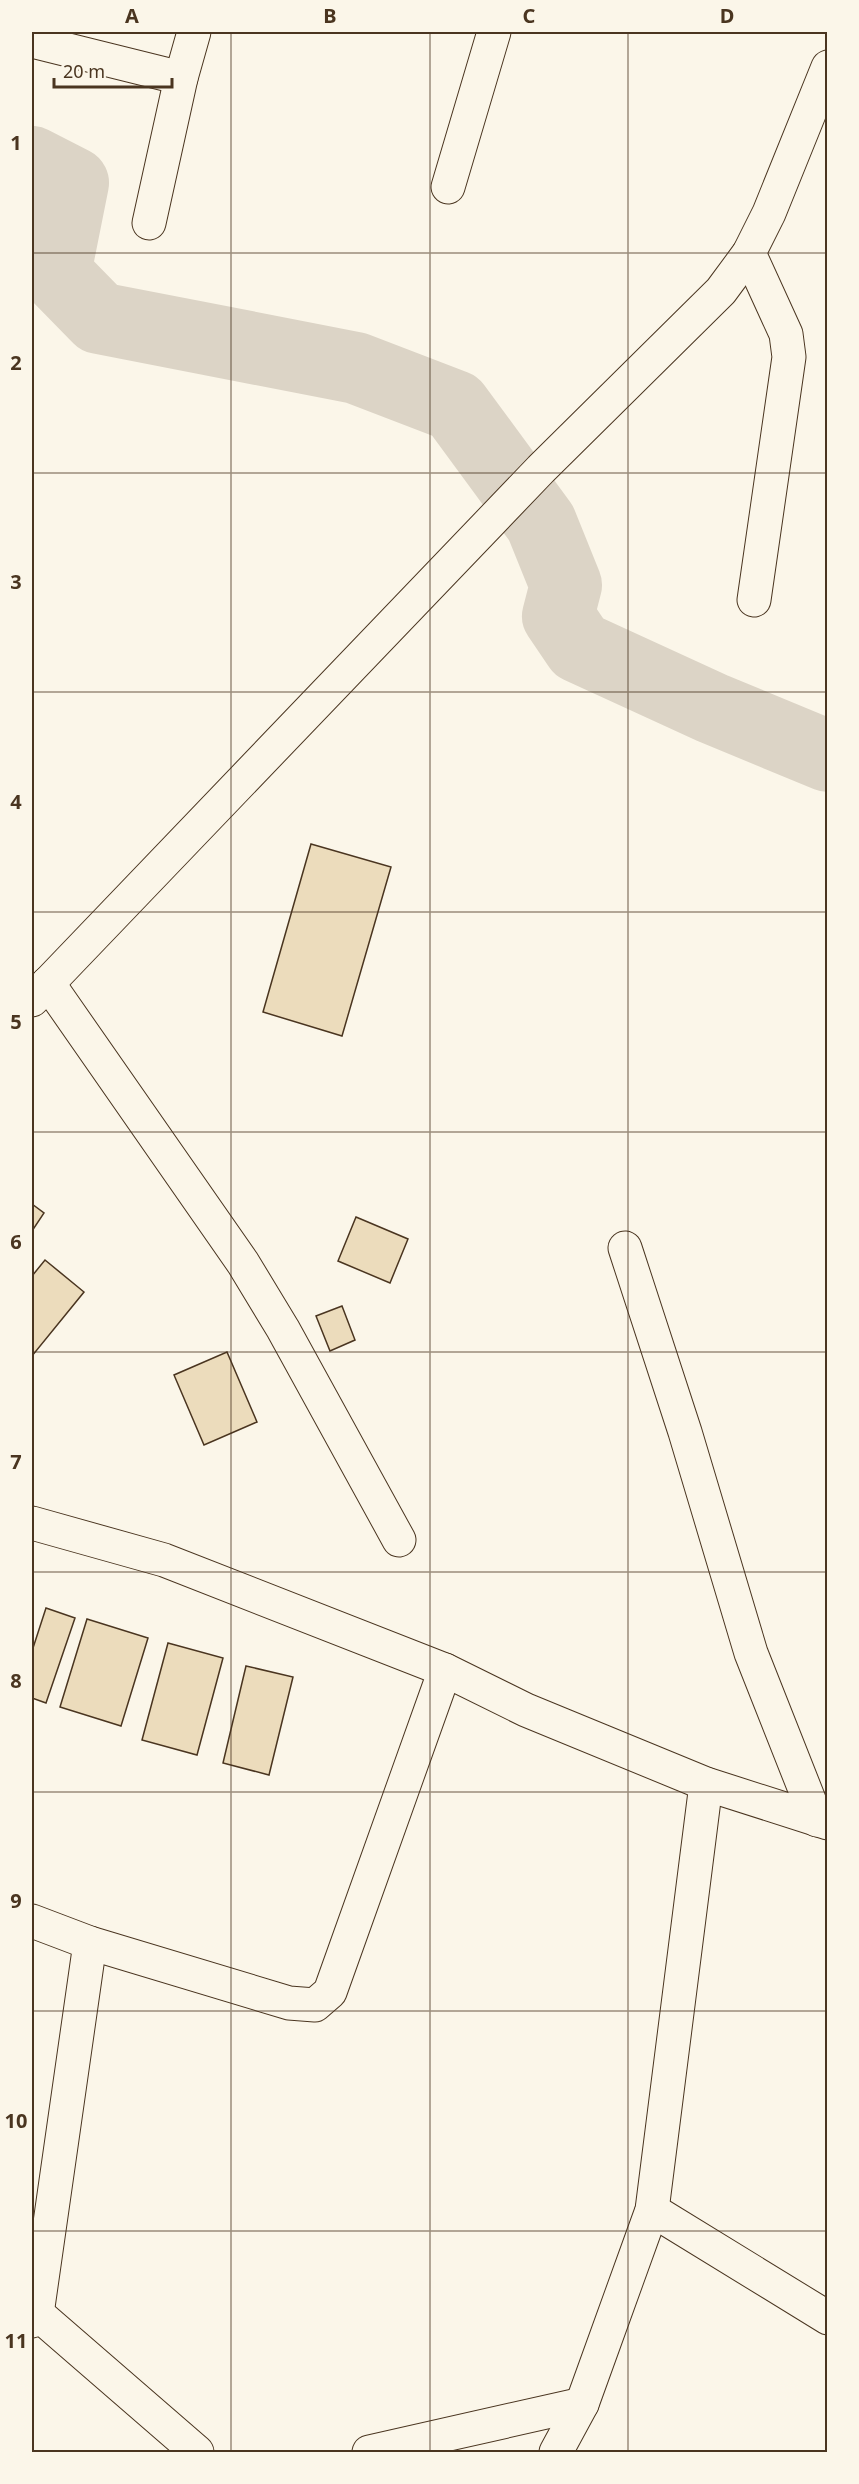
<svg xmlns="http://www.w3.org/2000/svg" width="859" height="2484" font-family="'Noto Sans',sans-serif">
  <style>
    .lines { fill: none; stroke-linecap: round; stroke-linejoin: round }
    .river { stroke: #dcd4c6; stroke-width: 72 }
    .building { fill: #ecdcbc; stroke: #4a3520; stroke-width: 1.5 }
    .minor-casing { stroke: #4a3520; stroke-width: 35 }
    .tertiary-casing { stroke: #4a3520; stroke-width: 35 }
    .minor { stroke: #fbf6e9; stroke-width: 33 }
    .tertiary { stroke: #fbf6e9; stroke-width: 33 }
    .grid { fill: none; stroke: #4a3520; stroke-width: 1.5; stroke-opacity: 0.55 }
    .neatline { fill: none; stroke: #4a3520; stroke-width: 2 }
    .grid-label { font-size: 20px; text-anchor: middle; font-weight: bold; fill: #4a3520 }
  </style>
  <rect width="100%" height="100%" fill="#fbf6e9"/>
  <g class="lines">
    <path class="river" d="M32 162 73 183 55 273 99 318 356 368 455 406 541 523 566 585 558 616 579 647 712 708 828 756"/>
  </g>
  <g class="building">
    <path d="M311 844 391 867 342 1036 263 1012Z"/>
    <path d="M32 1204 44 1213 32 1231Z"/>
    <path d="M356 1217 408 1239 390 1283 338 1261Z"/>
    <path d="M45 1260 84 1292 32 1356V1276Z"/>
    <path d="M342 1306 355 1340 330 1351 316 1316Z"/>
    <path d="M227 1352 257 1422 204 1445 174 1375Z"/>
    <path d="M46 1608 75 1618 46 1703 32 1698V1651Z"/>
    <path d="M87 1619 148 1638 121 1726 60 1707Z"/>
    <path d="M168 1643 223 1658 197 1755 142 1740Z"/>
    <path d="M246 1666 293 1677 269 1775 223 1763Z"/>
  </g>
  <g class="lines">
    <g class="minor-casing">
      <g id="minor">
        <path d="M32 41 181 78"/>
        <path d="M448 187 494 32"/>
        <path d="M149 223 181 78 194 32"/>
        <path d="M749 253 786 334 789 357 754 600"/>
        <path d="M48 983 243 1263 283 1329 399 1540"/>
        <path d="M625 1248 685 1432 751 1653 817 1820"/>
        <path d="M32 1523 164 1560 445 1670 526 1710 706 1784 828 1823"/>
        <path d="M32 1921 90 1943 289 2003 315 2005 330 1992 445 1670"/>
        <path d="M652 2210 828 2318"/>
        <path d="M32 2309 197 2452"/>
        <path d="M32 2321 37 2314 90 1943"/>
        <path d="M369 2452 582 2404"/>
        <path d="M556 2452 582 2404 652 2210 706 1784"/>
      </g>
    </g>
    <g class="tertiary-casing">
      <path id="tertiary" d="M32 1000 541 469 721 291 749 253 769 213 828 67"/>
    </g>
    <use href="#minor" class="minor"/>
    <use href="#tertiary" class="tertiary"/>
  </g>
  <path class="grid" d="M231 32V2452M430 32V2452M628 32V2452M32 253H828M32 473H828M32 692H828M32 912H828M32 1132H828M32 1352H828M32 1572H828M32 1792H828M32 2011H828M32 2231H828"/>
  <rect width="859" height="2484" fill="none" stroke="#fbf6e9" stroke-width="66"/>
  <path d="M54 78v9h118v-9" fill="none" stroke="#4a3520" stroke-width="3"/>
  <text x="63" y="78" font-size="18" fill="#4a3520" stroke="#fbf6e9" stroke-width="4.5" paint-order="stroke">20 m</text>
  <rect x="33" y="33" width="793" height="2418" class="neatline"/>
  <g class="grid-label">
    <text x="132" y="23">A</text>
    <text x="330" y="23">B</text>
    <text x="529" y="23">C</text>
    <text x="727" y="23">D</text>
    <text x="16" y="150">1</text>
    <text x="16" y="370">2</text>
    <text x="16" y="589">3</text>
    <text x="16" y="809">4</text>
    <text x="16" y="1029">5</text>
    <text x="16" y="1249">6</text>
    <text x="16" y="1469">7</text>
    <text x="16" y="1688">8</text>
    <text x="16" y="1908">9</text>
    <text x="16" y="2128">10</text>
    <text x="16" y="2348">11</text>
  </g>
</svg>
